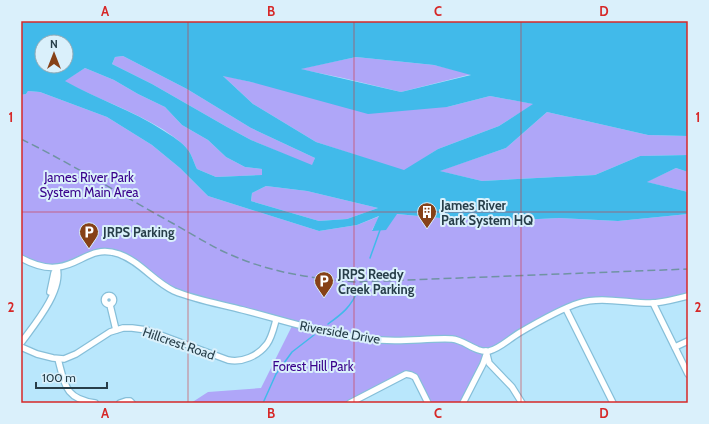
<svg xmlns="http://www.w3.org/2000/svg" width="709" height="424" font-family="Cabin,sans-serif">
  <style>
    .green { fill: #afa6f8 }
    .water { fill: #41baea; fill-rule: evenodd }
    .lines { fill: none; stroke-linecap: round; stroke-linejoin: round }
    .stream { stroke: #41baea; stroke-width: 1.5 }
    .minor-casing { stroke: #86bfd9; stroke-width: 8 }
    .minor { stroke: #fff; stroke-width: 5.5 }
    .rail { stroke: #7093a3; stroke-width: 1.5; stroke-dasharray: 8 4; stroke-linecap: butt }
    .grid { fill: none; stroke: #d62828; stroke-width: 1; stroke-opacity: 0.55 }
    .labels { text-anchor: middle; stroke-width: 4; stroke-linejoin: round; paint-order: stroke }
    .park-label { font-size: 13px; fill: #3a028c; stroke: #daf0fb }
    .poi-label { font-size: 13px; font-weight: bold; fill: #273e49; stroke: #daf0fb; text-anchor: start }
    .street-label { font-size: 13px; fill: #273e49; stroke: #daf0fb }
    .neatline { fill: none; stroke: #d62828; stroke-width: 1.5 }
    .grid-label { font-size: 13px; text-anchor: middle; font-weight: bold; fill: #d62828 }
  </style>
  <rect width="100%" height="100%" fill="#b9e7fc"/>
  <g class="green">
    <path d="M123 56 187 89 251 128 315 158 312 166 251 140 227 127 152 84 112 64 115 57Z"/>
    <path d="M356 57 434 65 472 74 401 92 343 78 299 69Z"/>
    <path d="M85 68 114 80 138 94 165 107 182 125 208 140 226 157 245 167 262 169 263 175 216 177 197 169C194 163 192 155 188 150 182 142 172 136 164 130 132 110 97 99 64 81Z"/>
    <path d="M222 75 251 82 447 107 490 96 534 104 499 126 438 149 404 171 316 142 253 104Z"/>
    <path d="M28 91 40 92 107 117 152 145 180 168 208 196 319 231 357 225 380 216 372 230H380L396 214 451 219 496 221 559 218 618 221 688 214V296L666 301H604L579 303 489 351 463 403H428L416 379 409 374 350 403H191L208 392 261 388 293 324 173 291 129 259 102 251 69 265 43 266 21 258V95L26 94Z"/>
    <path d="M547 112 648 135 688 136V155L640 156 595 175 482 181 439 171 506 148Z"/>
    <path d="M676 168 688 172V192L646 182Z"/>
    <path d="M266 186 307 191 378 208 347 219 319 221 251 201 252 193Z"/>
  </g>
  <path class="water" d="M21 21H688V136L648 135 547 112 506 148 440 171 482 181 595 175 640 156 688 155V172L676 168 647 182 688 192V214L618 221 559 218 496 221 451 219 397 214 386 230 372 231 379 216 357 225 319 231 208 196 180 168 152 145 107 117 40 92 28 91 26 94 21 95ZM42 42H66V66H42ZM123 56 187 89 251 128 315 158 312 165 251 140 227 127 152 84 112 64 115 57ZM356 57 434 65 471 75 401 92 301 69ZM85 68 114 80 138 94 165 107 182 125 208 140 226 157 245 167 262 169V175L216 177 197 169C194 163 192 155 188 150 182 142 172 136 164 131 132 110 97 99 65 81ZM223 76 251 82 368 114 447 107 490 96 533 104 499 126 438 149 404 170 316 142 253 104ZM266 186 307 191 378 208 347 219 319 221 251 201 252 193Z"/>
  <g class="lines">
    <g class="stream">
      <path d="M370 258 380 230"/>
      <path d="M328 324C342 314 351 307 358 290"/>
      <path d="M263 403 276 374 292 352 314 335"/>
    </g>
    <g class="minor-casing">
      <g id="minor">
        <path d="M21 258C32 264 45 269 58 267 82 264 91 245 119 254 141 262 154 282 174 291 196 300 220 304 243 310 289 322 334 337 381 340 405 342 428 338 452 339 465 340 475 353 489 351 499 349 509 339 519 333 536 323 560 309 579 303 601 296 627 303 650 303 663 303 675 299 688 296"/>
        <path d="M50 292 54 273 57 268"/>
        <circle cx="109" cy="300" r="4.5"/>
        <path d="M653 303 688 374"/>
        <path d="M110 305 116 330"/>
        <path d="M566 309 613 403"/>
        <path d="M21 343C34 325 63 291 57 268"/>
        <path d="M21 347 37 354 53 358 64 359 76 354 110 332 123 328H132L147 330 228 360C242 363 258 356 267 344 272 337 274 327 276 320"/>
        <path d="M675 347 688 341"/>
        <path d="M486 351 489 363 512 387 522 403"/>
        <path d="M58 359C65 385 65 399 95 403"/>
        <path d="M120 403 126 401H130L132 403"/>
        <path d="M350 403 406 374 411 375 415 377 428 403"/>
        <path d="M463 403 483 364 486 355"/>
      </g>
    </g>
    <use href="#minor" class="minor"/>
    <path class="rail" d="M21 139C74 165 123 196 174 224 194 235 215 249 236 257 274 273 315 279 357 282L688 269"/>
  </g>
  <path class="grid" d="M188 21V403M354 21V403M521 21V403M21 212H688"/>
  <defs>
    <g id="building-pin" transform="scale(1)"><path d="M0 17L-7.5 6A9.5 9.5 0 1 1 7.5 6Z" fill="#864117" stroke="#daf0fb"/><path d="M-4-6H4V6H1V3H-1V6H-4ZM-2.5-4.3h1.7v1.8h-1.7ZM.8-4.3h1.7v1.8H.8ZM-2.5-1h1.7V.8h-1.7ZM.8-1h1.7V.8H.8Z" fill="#fff"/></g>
    <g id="parking-pin" transform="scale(1)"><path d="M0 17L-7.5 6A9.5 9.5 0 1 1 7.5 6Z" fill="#864117" stroke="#daf0fb"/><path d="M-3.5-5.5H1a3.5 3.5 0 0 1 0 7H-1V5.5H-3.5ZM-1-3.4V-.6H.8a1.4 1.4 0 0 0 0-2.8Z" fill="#fff"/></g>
  </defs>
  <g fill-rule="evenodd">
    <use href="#building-pin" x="427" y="212"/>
    <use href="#parking-pin" x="89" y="232"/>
    <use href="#parking-pin" x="324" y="281"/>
  </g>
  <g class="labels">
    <g class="park-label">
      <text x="89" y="182">James River Park<tspan x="89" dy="15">System Main Area</tspan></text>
      <text x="313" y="371">Forest Hill Park</text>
    </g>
    <g class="poi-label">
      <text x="441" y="210">James River<tspan x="441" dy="15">Park System HQ</tspan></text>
      <text x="103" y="237">JRPS Parking</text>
      <text x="338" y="279">JRPS Reedy<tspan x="338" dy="15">Creek Parking</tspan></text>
    </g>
    <g class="street-label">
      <text transform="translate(340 332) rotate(10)" y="5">Riverside Drive</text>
      <text transform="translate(179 343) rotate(19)" y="5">Hillcrest Road</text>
    </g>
  </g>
  <rect width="709" height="424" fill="none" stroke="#daf0fb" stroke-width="44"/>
  <g transform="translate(54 54)"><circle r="19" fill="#daf0fb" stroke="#92a9b4"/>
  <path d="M0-3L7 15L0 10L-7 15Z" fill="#864117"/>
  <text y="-6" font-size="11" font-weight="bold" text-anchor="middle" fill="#273e49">N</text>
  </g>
  <path d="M36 382v6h71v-6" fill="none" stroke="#273e49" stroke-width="2"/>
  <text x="42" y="382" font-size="12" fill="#273e49" stroke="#daf0fb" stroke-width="3" paint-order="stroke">100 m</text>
  <rect x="22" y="22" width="665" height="380" class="neatline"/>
  <g class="grid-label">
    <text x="105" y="16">A</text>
    <text x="271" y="16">B</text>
    <text x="438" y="16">C</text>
    <text x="604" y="16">D</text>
    <text x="11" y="122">1</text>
    <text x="698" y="122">1</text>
    <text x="11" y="312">2</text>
    <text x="698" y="312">2</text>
    <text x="105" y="418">A</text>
    <text x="271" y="418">B</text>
    <text x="438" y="418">C</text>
    <text x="604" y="418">D</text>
  </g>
</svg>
